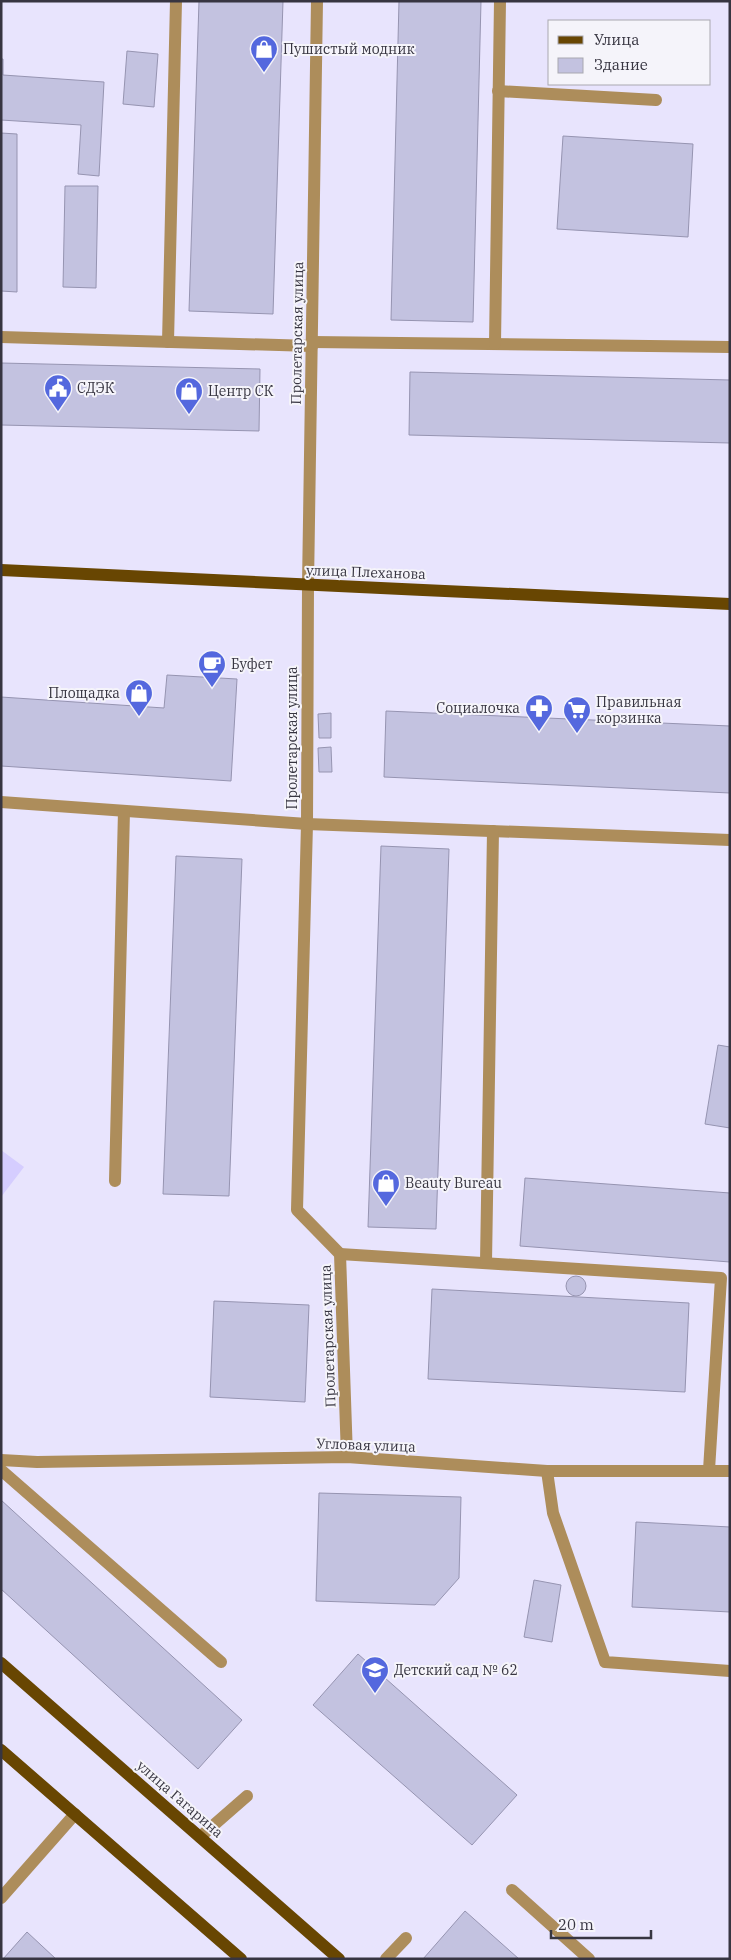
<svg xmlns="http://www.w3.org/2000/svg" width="731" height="1960" font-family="'IBM Plex Serif',serif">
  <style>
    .green { fill: #d5cdff }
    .building { fill: #c3c2e0; stroke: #9694b1 }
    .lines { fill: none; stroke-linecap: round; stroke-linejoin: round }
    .minor { stroke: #ad8d5b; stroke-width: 12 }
    .major { stroke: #684602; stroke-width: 12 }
    .labels { text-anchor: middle; stroke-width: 4; stroke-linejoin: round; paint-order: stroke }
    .poi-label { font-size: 14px; fill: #373541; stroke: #f5f4fa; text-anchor: start }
    .street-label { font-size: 14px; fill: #373541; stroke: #f5f4fa }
  </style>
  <rect width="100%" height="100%" fill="#e8e4fd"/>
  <path class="green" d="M1 1150 24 1167 1 1197Z"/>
  <g class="building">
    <path d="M199 1H283L273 314 189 311Z"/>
    <path d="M399 1H481L473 322 391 320Z"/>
    <path d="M127 51 158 54 154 107 123 104Z"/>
    <path d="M1 59H3V75L104 82 99 176 78 174 81 125 1 120Z"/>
    <path d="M1 133 17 134V292L1 291Z"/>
    <path d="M563 136 693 144 688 237 557 229Z"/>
    <path d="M65 186H98L96 288 63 287Z"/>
    <path d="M1 363 260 369 259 431 1 425Z"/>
    <path d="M410 372 730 380V443L409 435Z"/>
    <path d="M167 675 237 679 231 781 1 766V697L164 708Z"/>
    <path d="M386 711 730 726V793L384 777Z"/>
    <path d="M331 713V738H319L318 714Z"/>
    <path d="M331 747 332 772H319L318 748Z"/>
    <path d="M381 846 449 849 436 1229 368 1227Z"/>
    <path d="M176 856 242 859 229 1196 163 1194Z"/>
    <path d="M718 1045 730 1047V1128L705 1124Z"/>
    <path d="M525 1178 730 1193V1262L520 1246Z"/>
    <circle cx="576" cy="1286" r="10"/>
    <path d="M432 1289 689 1303 685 1392 428 1379Z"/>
    <path d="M214 1301 309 1305 305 1402 210 1397Z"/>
    <path d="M319 1493 461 1497 459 1578 435 1605 316 1601Z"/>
    <path d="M1 1500 242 1720 198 1769 1 1589Z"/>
    <path d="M636 1522 730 1527V1612L632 1607Z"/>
    <path d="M534 1580 561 1585 552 1642 524 1637Z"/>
    <path d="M358 1654 517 1795 472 1845 313 1705Z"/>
    <path d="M465 1911 519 1959H423Z"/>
    <path d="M27 1932 56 1959H3Z"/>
  </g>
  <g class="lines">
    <g class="minor">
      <path d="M317 1 308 585 307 824 297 1210 340 1254 347 1457"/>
      <path d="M498 91 656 100"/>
      <path d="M1 337 312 346"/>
      <path d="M168 342 176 1"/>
      <path d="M312 342 730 347"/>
      <path d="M495 344 500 1"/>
      <path d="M1 802 307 824 730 840"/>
      <path d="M115 1181 124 811"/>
      <path d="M340 1254 721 1278 709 1470"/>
      <path d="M486 1262 493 831"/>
      <path d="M1 1460 37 1462 347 1457 547 1471H730"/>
      <path d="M1 1470 221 1662"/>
      <path d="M547 1471 553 1513 605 1662 730 1671"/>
      <path d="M200 1837 247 1796"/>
      <path d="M512 1890 589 1959"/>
      <path d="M1 1898 75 1814"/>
      <path d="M386 1959 406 1938"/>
    </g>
    <g class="major">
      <path d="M1 570C244 583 487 592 730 604"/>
      <path d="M1 1663 339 1959"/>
      <path d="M1 1750 241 1959"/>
    </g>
  </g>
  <defs>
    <g id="shop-pin" transform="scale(1.4375)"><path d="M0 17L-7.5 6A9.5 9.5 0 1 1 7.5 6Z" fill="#5468de" stroke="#f5f4fa"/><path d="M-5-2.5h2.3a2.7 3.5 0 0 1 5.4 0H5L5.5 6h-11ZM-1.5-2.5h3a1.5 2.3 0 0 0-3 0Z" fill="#fff"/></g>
    <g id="civic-pin" transform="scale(1.4375)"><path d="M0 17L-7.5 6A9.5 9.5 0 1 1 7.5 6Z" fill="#5468de" stroke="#f5f4fa"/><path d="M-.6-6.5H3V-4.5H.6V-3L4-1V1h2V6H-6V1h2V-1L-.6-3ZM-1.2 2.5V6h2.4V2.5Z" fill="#fff"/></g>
    <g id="cafe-pin" transform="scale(1.4375)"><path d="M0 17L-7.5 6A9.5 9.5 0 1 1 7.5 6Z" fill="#5468de" stroke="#f5f4fa"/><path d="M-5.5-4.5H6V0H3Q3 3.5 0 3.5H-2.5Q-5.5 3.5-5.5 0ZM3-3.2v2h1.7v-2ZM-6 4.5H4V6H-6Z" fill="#fff"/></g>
    <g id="pharmacy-pin" transform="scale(1.4375)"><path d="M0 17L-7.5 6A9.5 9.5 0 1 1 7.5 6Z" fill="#5468de" stroke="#f5f4fa"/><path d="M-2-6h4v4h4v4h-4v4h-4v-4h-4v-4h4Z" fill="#fff"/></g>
    <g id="supermarket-pin" transform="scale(1.4375)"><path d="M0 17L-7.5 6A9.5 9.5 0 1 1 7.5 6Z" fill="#5468de" stroke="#f5f4fa"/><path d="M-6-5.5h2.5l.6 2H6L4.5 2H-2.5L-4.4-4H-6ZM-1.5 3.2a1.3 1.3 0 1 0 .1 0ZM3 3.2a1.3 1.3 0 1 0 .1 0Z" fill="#fff"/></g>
    <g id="school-pin" transform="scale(1.4375)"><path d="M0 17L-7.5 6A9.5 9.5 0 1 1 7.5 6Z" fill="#5468de" stroke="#f5f4fa"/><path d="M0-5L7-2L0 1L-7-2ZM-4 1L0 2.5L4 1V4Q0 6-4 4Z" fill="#fff"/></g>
  </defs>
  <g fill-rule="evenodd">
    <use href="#shop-pin" x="264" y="49"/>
    <use href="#civic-pin" x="58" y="388"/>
    <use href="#shop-pin" x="189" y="391"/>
    <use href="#cafe-pin" x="212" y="664"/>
    <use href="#shop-pin" x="139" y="693"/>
    <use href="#pharmacy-pin" x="539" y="708"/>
    <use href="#supermarket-pin" x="577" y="710"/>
    <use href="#shop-pin" x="386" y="1183"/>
    <use href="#school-pin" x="375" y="1670"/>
  </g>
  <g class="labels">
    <g class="poi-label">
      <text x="283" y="54">Пушистый модник</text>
      <text x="77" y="393">СДЭК</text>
      <text x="208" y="396">Центр СК</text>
      <text x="231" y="669">Буфет</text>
      <text x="120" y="698" text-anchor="end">Площадка</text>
      <text x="596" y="707">Правильная<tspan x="596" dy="16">корзинка</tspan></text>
      <text x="520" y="713" text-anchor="end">Социалочка</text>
      <text x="405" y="1188">Beauty Bureau</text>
      <text x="394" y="1675">Детский сад № 62</text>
    </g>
    <g class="street-label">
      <text transform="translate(297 333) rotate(-89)" y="5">Пролетарская улица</text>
      <text transform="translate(366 572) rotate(2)" y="5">улица Плеханова</text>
      <text transform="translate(292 738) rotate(-90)" y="5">Пролетарская улица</text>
      <text transform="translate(328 1336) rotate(-92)" y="5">Пролетарская улица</text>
      <text transform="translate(366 1445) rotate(2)" y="5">Угловая улица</text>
      <text transform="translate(180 1799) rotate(41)" y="5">улица Гагарина</text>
    </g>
  </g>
  <rect width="731" height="1960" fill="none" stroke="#373541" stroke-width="5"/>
  <rect x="548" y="20" width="162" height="65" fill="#f5f4fa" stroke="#a9a8b0"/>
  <rect x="558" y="36" width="25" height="8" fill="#684602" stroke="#a9a8b0"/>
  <text x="594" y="45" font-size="15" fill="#373541">Улица</text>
  <rect x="558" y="58" width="25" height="15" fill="#c3c2e0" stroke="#a9a8b0"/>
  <text x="594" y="70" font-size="15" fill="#373541">Здание</text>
  <path d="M551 1930v8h100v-8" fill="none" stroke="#373541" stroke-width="2.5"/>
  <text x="558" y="1930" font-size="15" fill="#373541" stroke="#f5f4fa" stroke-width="4" paint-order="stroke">20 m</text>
</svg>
